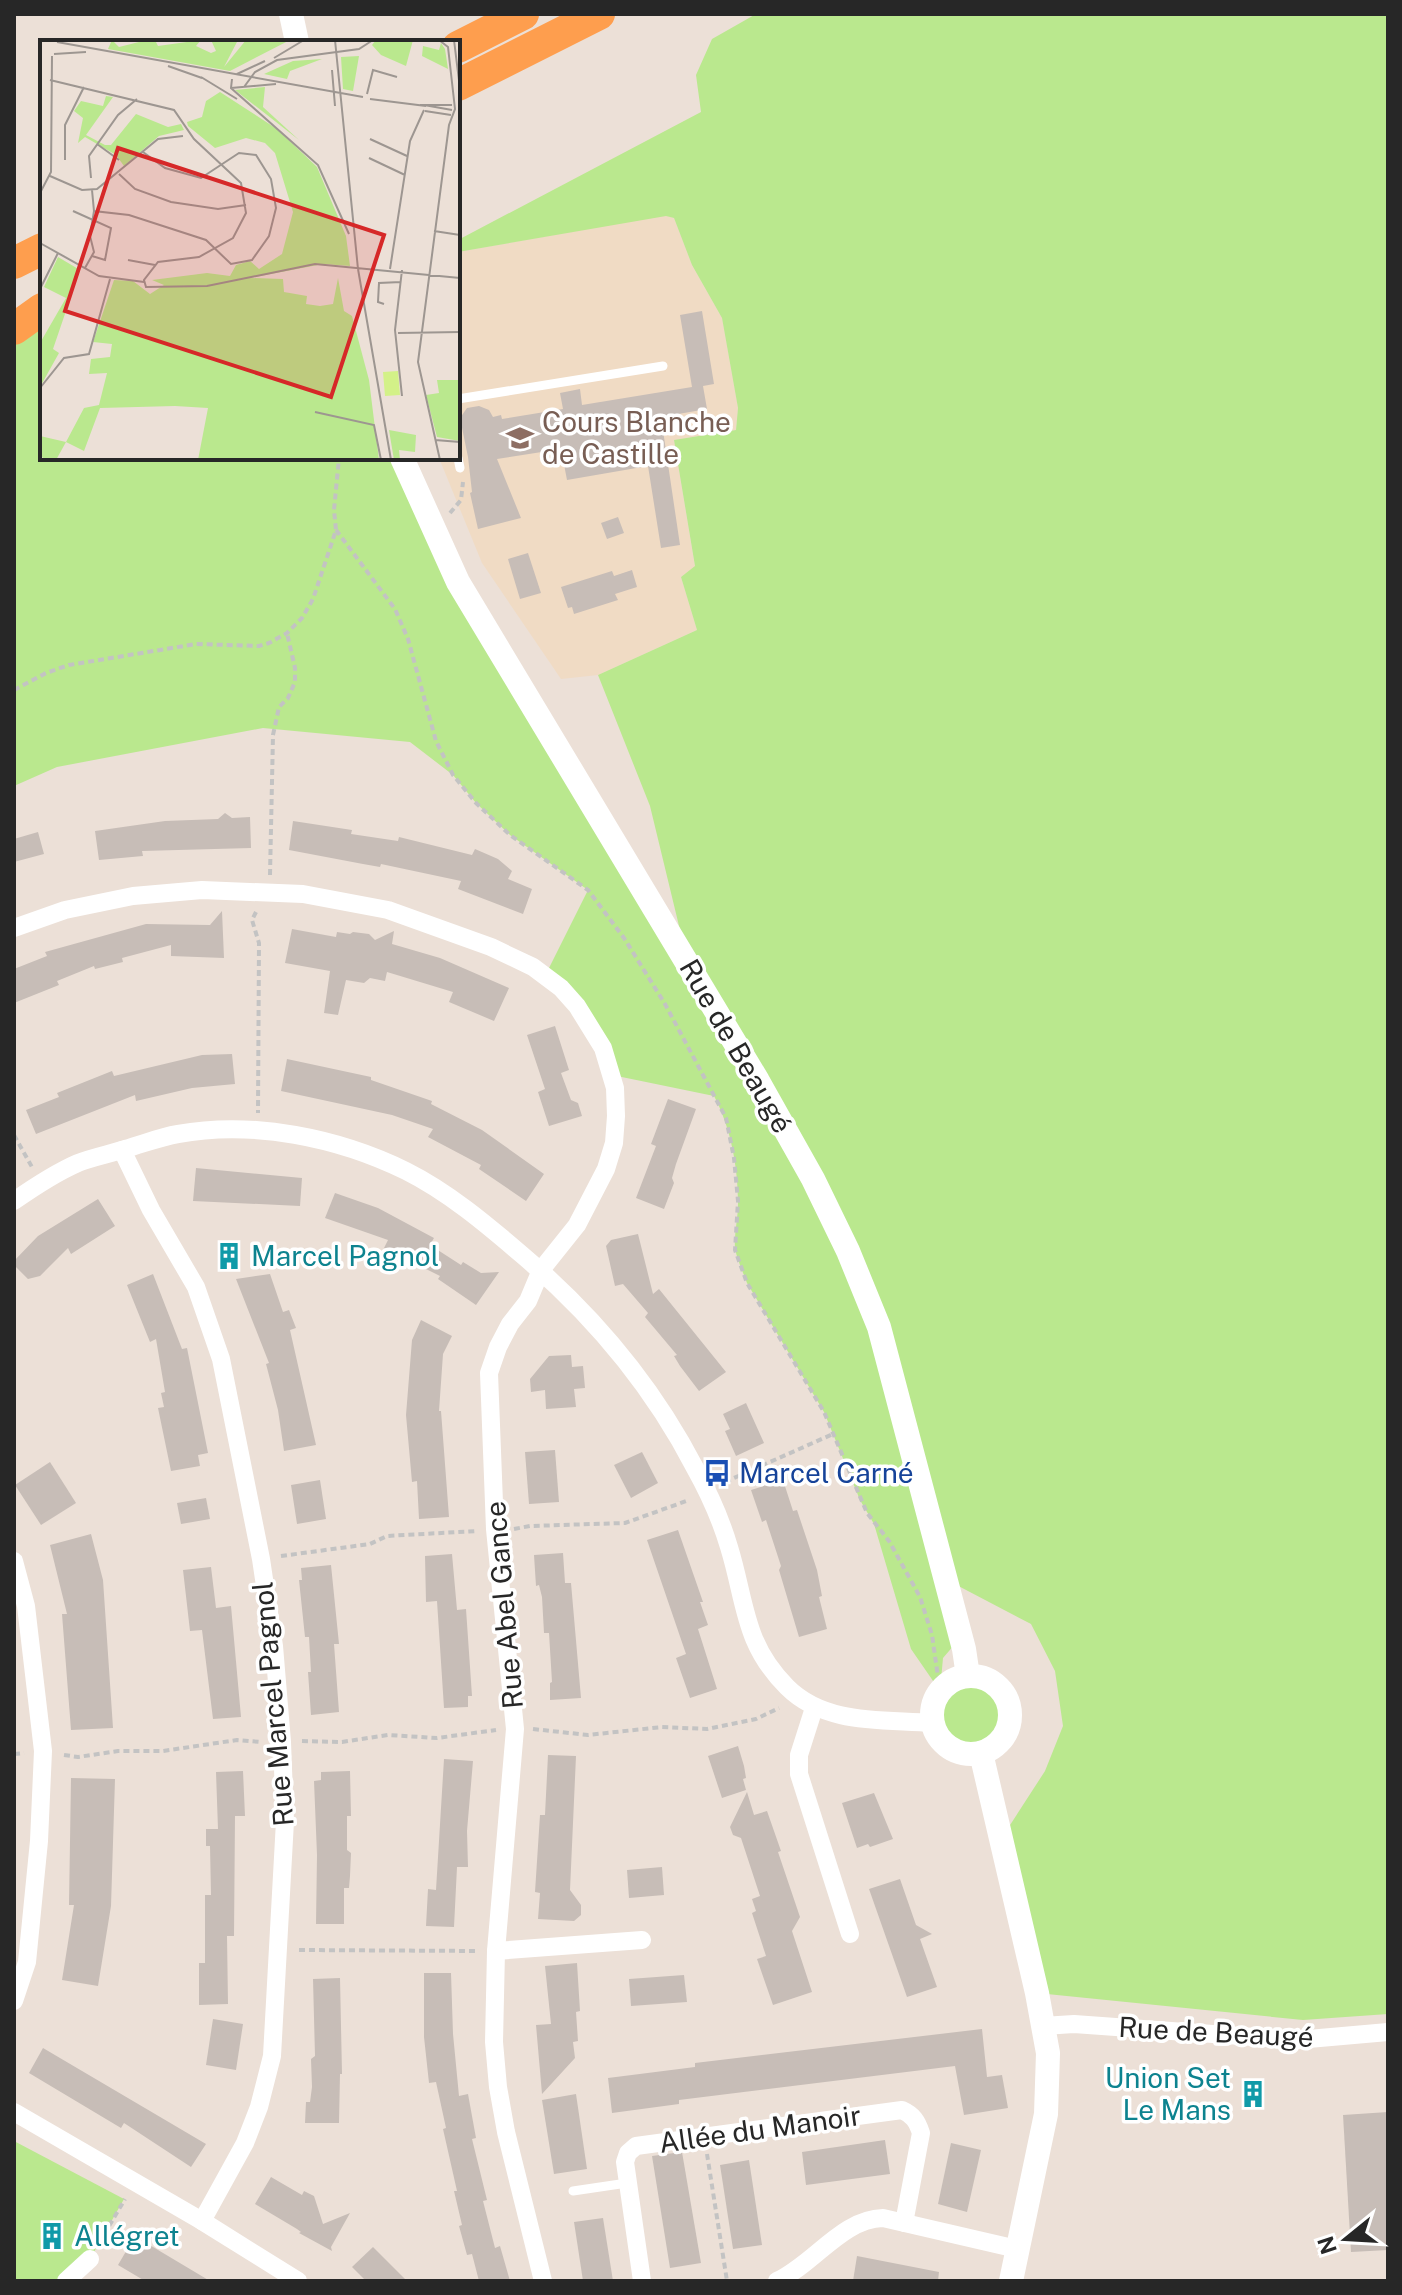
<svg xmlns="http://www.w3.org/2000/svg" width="1402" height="2295" font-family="'Public Sans',sans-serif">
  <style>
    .education { fill: #f0dbc4 }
    .green { fill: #bae88e }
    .building { fill: #c7bdb7 }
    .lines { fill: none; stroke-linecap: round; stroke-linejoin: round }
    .path { stroke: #c3c3c3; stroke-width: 4; stroke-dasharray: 6 4; stroke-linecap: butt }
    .service { stroke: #fff; stroke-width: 9 }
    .minor { stroke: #fff; stroke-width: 18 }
    .tertiary { stroke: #fff; stroke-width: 24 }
    .trunk { stroke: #fe9e4e; stroke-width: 32 }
    .labels { text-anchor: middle; stroke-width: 7; stroke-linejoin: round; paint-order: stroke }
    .education-label { font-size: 28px; fill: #785e54; stroke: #fff; text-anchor: start }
    .street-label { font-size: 28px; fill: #272727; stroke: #fff }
    .culture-label { font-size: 28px; fill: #0d838f; stroke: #fff; text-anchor: start }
    .transit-label { font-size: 28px; fill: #164399; stroke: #fff; text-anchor: start }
    .inset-road { fill: none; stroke: #9d9691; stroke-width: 2 }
    .view { fill: #d62828; fill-opacity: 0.15; stroke: #d62828; stroke-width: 4 }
    .inset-edge { fill: none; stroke: #272727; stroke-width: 4 }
  </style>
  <rect width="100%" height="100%" fill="#ece0d7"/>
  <path class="education" d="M665 215 674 218 692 265 722 318 738 408 736 430 674 440 695 567 681 577 697 630 598 675 561 679 482 563 439 458H458V252Z"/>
  <g class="green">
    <path d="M756 14H1388V2014L1303 2020 1037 1993 1001 1839 1045 1771 1063 1726 1055 1671 1031 1624 947 1580 961 1637 943 1658 940 1691 911 1649 874 1524 860 1500 824 1412 747 1283C743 1272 737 1260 735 1248 734 1233 738 1219 738 1204 738 1167 731 1128 714 1096L612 1075 611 1069 545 976 588 890 510 835 476 803 453 775 410 742 263 728 57 767 14 786V341L42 324V458H402L432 527 687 959 650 806 598 675 697 630 681 577 695 566 674 440 736 430 738 408 722 318 692 265 674 218 666 216 458 252V240L701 112 696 75 712 39Z"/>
    <circle cx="970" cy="1715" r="30"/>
    <path d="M14 2141 124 2199 90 2259 66 2281H14Z"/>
  </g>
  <g class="building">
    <path d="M702 311 714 384 703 386 707 409 661 417 680 545 661 548 648 466 567 480 561 449 497 459 521 518 478 529 470 493 472 492 468 457 460 418 467 408 479 406 489 410 493 417 501 415 502 419 563 409 560 393 580 389 582 405 692 387 680 315Z"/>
    <path d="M618 517 624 533 607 539 601 523Z"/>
    <path d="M528 553 541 593 520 599 508 559Z"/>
    <path d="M632 570 637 587 615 594 618 600 574 614 572 607 568 608 561 587 612 571 614 576Z"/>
    <path d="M225 813 232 818 250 817 251 848 142 851 143 856 99 860 95 831 165 821 218 819Z"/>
    <path d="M293 821 352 830 351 834 398 841 399 837 472 855 475 849 498 859 512 871 508 879 532 889 523 914 458 889 461 881 381 864 380 867 363 864 289 850Z"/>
    <path d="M38 832 44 854 14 862V839Z"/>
    <path d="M222 911 224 958 171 956V945L122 958 123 962 95 969 94 966 57 981 59 985 14 1003V969L47 956 45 952 146 924 210 925Z"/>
    <path d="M292 929 336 937 337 932 350 934 353 932 369 934 375 940 394 931 392 944 440 958 509 988 494 1021 449 1002 453 992 387 972 385 981 370 978 364 983 346 980 338 1015 324 1013 330 971 285 963Z"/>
    <path d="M555 1026 569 1070 561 1073 571 1100 578 1103 582 1116 549 1126 538 1092 545 1089 527 1035Z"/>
    <path d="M232 1054 235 1084 192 1088 136 1101 135 1095 36 1134 26 1110 59 1097 57 1093 112 1071 114 1076 202 1055Z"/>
    <path d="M287 1059 371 1077V1080L432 1101 431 1104 482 1130 544 1174 526 1201 479 1169 481 1165 428 1137 433 1129 392 1115 281 1091Z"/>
    <path d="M668 1099 696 1109 676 1164 672 1178 674 1183 664 1209 636 1198 656 1146 651 1144Z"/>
    <path d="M196 1168 302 1178 300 1206 193 1201Z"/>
    <path d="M335 1193 378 1208 434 1238 430 1245 461 1265 463 1262 481 1273 499 1272 476 1305 438 1279 440 1276 384 1248 388 1240 325 1218Z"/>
    <path d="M98 1199 115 1226 71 1254 68 1248 40 1276 28 1279 14 1265V1261L38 1236Z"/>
    <path d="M638 1234 653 1294 659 1289 726 1372 699 1391 680 1366 674 1356 677 1355 645 1317 648 1313 623 1284 615 1286 606 1246 611 1240Z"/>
    <path d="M153 1274 182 1349 187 1348 208 1453 198 1455 200 1466 171 1471 158 1408 164 1407 161 1393 165 1392 156 1339 150 1342 127 1285Z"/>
    <path d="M270 1274 283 1312 289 1310 296 1328 290 1330 316 1445 284 1451 278 1410 266 1364 269 1363 236 1279Z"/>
    <path d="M421 1320 452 1336 443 1354 439 1411H441L449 1517 419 1519 417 1481 412 1482 406 1415 412 1340Z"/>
    <path d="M571 1355 572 1367 583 1366 585 1388 574 1389 576 1407 546 1409 545 1390 531 1392 530 1379 549 1356Z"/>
    <path d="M746 1403 764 1443 736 1456 725 1431 730 1429 723 1414Z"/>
    <path d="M555 1450 559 1502 529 1504 525 1452Z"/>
    <path d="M642 1452 658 1483 631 1498 614 1465Z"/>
    <path d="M50 1462 76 1503 41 1525 15 1485Z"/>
    <path d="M320 1480 326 1519 297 1524 291 1485Z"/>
    <path d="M783 1480 793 1511 797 1510 817 1570 822 1596 819 1597 827 1629 799 1637 779 1570 781 1566 766 1520 762 1522 751 1490Z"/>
    <path d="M206 1498 210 1519 181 1524 177 1503Z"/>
    <path d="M678 1530 703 1602H700L708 1625 698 1629 717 1689 690 1698 676 1658 686 1654 647 1540Z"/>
    <path d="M91 1534 103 1580 113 1728 71 1730 62 1614H67L50 1545Z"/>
    <path d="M563 1553 565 1583H571L581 1698 550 1700V1683L552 1682 549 1633H544L542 1597 539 1585 536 1586 534 1555Z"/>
    <path d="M452 1554 457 1610 466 1609 472 1696H468V1707L444 1708 437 1601 426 1602 425 1556Z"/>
    <path d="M331 1565 339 1644H334L339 1712 311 1715 308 1672H311L309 1637H305L299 1580H302L301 1568Z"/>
    <path d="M211 1567 216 1608 231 1606 241 1717 213 1719 202 1630 190 1631 183 1570Z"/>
    <path d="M738 1746 744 1766 746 1778 743 1779 746 1790 722 1798 708 1756Z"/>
    <path d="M548 1755 576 1756 570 1890 581 1905V1915L574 1921 538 1919 540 1893 535 1892 540 1815H545Z"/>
    <path d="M444 1759 473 1761 467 1831 468 1867H457L454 1927 426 1926 428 1889 436 1890Z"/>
    <path d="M243 1771 245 1816H235L234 1936H227L228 2004 199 2005V1963H205V1895H211L210 1846H206V1829H218L216 1772Z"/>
    <path d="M350 1771 351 1816H347V1850L351 1853 350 1876 349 1888H344V1924H316L317 1855 314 1781 321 1780V1772Z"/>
    <path d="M71 1778 115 1779 111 1906 98 1986 62 1980 74 1905H69Z"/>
    <path d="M747 1792 754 1815 767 1811 781 1851 778 1852 800 1917 792 1931 812 1992 773 2005 757 1959 766 1956 752 1913 756 1911 752 1899 760 1896 741 1838 733 1835 730 1827Z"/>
    <path d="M874 1793 893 1839 870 1847 868 1844 857 1848 842 1803Z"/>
    <path d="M662 1867 664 1895 629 1898 627 1870Z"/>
    <path d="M900 1879 916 1925 932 1934 920 1939 937 1987 907 1997 869 1889Z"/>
    <path d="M577 1963 580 2011 576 2012 578 2041 573 2042 575 2058 542 2094 536 2025 551 2024 545 1966Z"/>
    <path d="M424 1973H451L453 2034 459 2096 468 2094 476 2138 472 2139 487 2200 483 2201 495 2248 500 2246 510 2281H479L472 2254 467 2255 459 2226 462 2225 454 2191H457L443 2129 446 2128 436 2082 429 2083 424 2037Z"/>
    <path d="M684 1975 687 2002 631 2006 629 1979Z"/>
    <path d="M340 1978 342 2074H340L339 2123H305L306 2102H310L312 2087 311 2059 315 2056 313 1979Z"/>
    <path d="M213 2019 243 2024 236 2070 206 2065Z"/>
    <path d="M982 2029 987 2077 1002 2075 1008 2108 964 2115 955 2066 679 2100V2104L612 2113 608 2078 695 2067V2063Z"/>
    <path d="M43 2048 206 2144 191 2167 124 2123 121 2128 29 2073Z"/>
    <path d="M576 2094 587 2169 554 2174 542 2100Z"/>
    <path d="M1388 2112V2250L1351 2252 1343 2115Z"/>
    <path d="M885 2140 890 2174 806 2185 802 2152Z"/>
    <path d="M951 2143 981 2150 967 2212 938 2204Z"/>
    <path d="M682 2152 701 2263 670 2268 652 2156Z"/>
    <path d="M749 2160 762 2245 733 2249 720 2165Z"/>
    <path d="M271 2177 302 2195 304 2191 314 2196 323 2224 350 2213 331 2247 332 2251 299 2233 301 2232 297 2229 255 2204Z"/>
    <path d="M603 2218 613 2281H583L574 2222Z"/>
    <path d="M135 2236 153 2247 210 2281H145L118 2265Z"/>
    <path d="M373 2247 407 2281H366L352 2267Z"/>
    <path d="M857 2256 939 2272 938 2281H853Z"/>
  </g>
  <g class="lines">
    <g class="path">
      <path d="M450 513 461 500 463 482"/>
      <path d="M336 530 395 609 408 639 436 741 453 775 476 803 510 835 588 890 624 938 665 1004 726 1118 734 1158 738 1201 735 1250 747 1283 824 1412 867 1513 889 1541 920 1597 932 1635 940 1691"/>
      <path d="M14 690 46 673 69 665 196 644 259 646 269 643 287 633 302 618 313 599 336 530 334 510 339 458"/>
      <path d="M270 875 273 735 279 707 288 698 295 682V668L287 633"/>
      <path d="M256 912 252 920 259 943 258 1113"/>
      <path d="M14 1135 32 1167"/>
      <path d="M725 1482 833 1434"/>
      <path d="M514 1529 530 1526 625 1523 689 1500"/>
      <path d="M281 1556 370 1544 387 1536 477 1531"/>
      <path d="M533 1729 588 1735 662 1727 707 1729 756 1719 779 1708"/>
      <path d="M302 1741 342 1742 388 1735 437 1738 496 1730"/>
      <path d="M14 1754 24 1753"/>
      <path d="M64 1755 78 1757 118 1751H163L237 1740 261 1742"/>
      <path d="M299 1950 478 1951"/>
      <path d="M707 2154 727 2281"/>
      <path d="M99 2243 125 2199"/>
    </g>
    <g class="service">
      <path d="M458 399 663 366"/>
      <path d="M458 458 460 468"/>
      <path d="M573 2191 627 2183"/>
    </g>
    <g class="minor">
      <path d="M14 928 65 910 133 896 202 890 303 894 388 910 491 947 533 967 561 988 577 1006 603 1048 615 1088 616 1116 614 1143 606 1169 577 1225 541 1270 528 1301 510 1324 498 1347 489 1373 495 1529 515 1729 496 1951 494 2042 498 2087 506 2132 543 2281"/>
      <path d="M122 1150 151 1210 196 1287 221 1359 261 1559 274 1646 282 1742 285 1821 272 2056 259 2107 245 2143 202 2221"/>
      <path d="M14 1201C34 1187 55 1173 78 1163 93 1157 110 1154 125 1149 143 1144 160 1137 178 1134 253 1120 339 1138 406 1171 448 1192 486 1224 521 1254 592 1314 652 1385 695 1468 709 1493 721 1520 729 1547 746 1602 743 1643 787 1687 825 1725 882 1719 932 1723"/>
      <path d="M14 1561 26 1606 43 1751 39 1841 27 1962 14 2001"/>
      <path d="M814 1708 799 1755V1774L850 1934"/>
      <path d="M496 1951 642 1940"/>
      <path d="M1043 2026 1074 2024 1297 2040 1388 2032"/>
      <path d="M14 2112 202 2221 298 2281"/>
      <path d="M66 2281 90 2259"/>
      <path d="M642 2281 625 2162 628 2153 636 2146 902 2110C913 2115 917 2121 921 2133L904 2223"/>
      <path d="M777 2281C815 2263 842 2219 883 2218L1017 2249"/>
    </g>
    <g class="tertiary">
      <path d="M291 14 297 42"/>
      <path d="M402 458 458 582 758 1081 813 1179 848 1251 879 1327 964 1649 968 1676"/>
      <circle cx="971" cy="1715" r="39"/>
      <path d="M981 1753 1037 1993 1048 2053 1046 2114 1011 2281"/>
    </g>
    <g class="trunk">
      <path d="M458 47 523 14"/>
      <path d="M458 85 599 14"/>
      <path d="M14 263 42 249"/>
      <path d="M14 329 42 309"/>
    </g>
  </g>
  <defs>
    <g id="school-bare" transform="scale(2.16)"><path d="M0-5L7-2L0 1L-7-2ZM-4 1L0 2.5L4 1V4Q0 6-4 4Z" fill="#8d6e63" stroke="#fff" stroke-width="2.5" paint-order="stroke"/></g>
    <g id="building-bare" transform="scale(2.16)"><path d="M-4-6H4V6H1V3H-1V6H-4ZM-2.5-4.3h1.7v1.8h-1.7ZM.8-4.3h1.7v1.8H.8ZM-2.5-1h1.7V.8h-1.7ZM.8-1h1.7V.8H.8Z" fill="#0f9aa8" stroke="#fff" stroke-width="2.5" paint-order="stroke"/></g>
    <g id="bus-bare" transform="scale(2.16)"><path d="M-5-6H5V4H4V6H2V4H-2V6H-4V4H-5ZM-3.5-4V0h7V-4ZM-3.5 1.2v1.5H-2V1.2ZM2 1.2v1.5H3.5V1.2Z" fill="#1a4fb4" stroke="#fff" stroke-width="2.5" paint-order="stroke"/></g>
  </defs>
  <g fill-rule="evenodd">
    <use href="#school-bare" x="520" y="438"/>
    <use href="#building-bare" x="229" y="1256"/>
    <use href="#bus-bare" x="717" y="1473"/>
    <use href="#building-bare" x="1253" y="2094"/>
    <use href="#building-bare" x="52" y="2236"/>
  </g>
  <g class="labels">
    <g class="education-label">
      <text x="542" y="432">Cours Blanche<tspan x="542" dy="32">de Castille</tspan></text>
    </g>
    <g class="street-label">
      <text transform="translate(736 1046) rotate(60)" y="10">Rue de Beaugé</text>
      <text transform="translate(504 1605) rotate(-95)" y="10">Rue Abel Gance</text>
      <text transform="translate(273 1704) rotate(-95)" y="10">Rue Marcel Pagnol</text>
      <text transform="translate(1216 2032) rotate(3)" y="10">Rue de Beaugé</text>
      <text transform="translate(760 2129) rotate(-8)" y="10">Allée du Manoir</text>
    </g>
    <g class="culture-label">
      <text x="251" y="1266">Marcel Pagnol</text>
      <text x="1231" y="2088" text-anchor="end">Union Set<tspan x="1231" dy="32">Le Mans</tspan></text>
      <text x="74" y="2246">Allégret</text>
    </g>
    <g class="transit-label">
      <text x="739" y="1483">Marcel Carné</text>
    </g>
  </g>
  <g transform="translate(40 40)">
    <rect width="420" height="420" fill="#ece0d7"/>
    <path d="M72 0 79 7 107 0H115L118 6 161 0 156 6 171 13 176 11 171 0H198L184 27 206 0H250L190 31 68 9ZM336 0H373L366 26 341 15 332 5ZM401 3 405 9 408 29 382 16 383 6 399 10ZM319 16 313 51 303 49 301 17ZM282 19 250 31 247 39 224 34 253 21ZM225 47 223 67 259 100 195 50ZM180 52 237 89 277 127 306 196 310 226 283 224 210 238 243 239 244 252 267 256 266 264 280 266 293 264 298 238 304 271 312 276 329 340 339 420H158L168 368 135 366 60 368 44 411 26 402 16 420H7L0 416V396L26 402 44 368 59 365 67 333 49 334 51 319 70 317 72 304 53 302 74 240 93 241 110 254 124 245 112 240 167 233 190 236 196 225 210 221 219 229 242 214 253 172 235 113 225 103 206 98 175 108 148 86 147 82 162 77 166 61ZM66 56 73 57 46 95 65 105H71L96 74 128 87 141 84 144 90 119 96 84 126 76 115 45 97 38 103 43 78 34 71 41 61 63 66ZM18 217 40 230 13 309 19 313 0 347V303L26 258 4 247ZM397 340H420V401L397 397 386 355 399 353ZM349 390 376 395 375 412 359 410 360 420H354Z" fill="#bae88e"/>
    <path d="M358 331 360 355 345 356 343 332Z" fill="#d3f188"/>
    <path class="inset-road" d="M295 0 318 229 351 420M399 0 408 7 415 69 409 85 378 322 400 420M414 0 420 49M17 2 323 57M14 14 46 12M234 18 264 0M128 26 162 38M292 30 295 66M197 34 225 21M161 37 197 59M192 39 191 48 278 125 309 194M10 40 134 70 154 99 201 143 206 173 193 198 159 217 118 222 104 240 106 247 167 246 275 224 420 238M204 47 215 32 237 20 319 9 333 0M191 48 236 44M327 54 333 30 357 37M330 59 386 66M380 65H412M384 65 412 70M385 71 411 75M330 99 367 116M57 104 79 120M329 118 365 135M25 120V85L44 47M79 134 95 149 131 162 178 169 206 165M10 136 42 150 57 149 118 99 143 96M51 138 49 116 78 75 97 59M52 150 54 171 89 175 166 200 191 224 212 220 229 196 236 168 231 139 216 115 199 113 161 138 125 128 103 112M0 153 11 132 12 16M33 171 71 188 65 220 52 216M394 191 420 195M0 203 59 236 104 242M88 220 115 225M45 228 54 212 50 196 54 171M350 229 370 101 384 70M362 230 355 290 362 356M0 249 18 213M344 264 338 262 339 243 361 242M358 293 420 292M0 348 24 318 49 314 70 239M275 372 334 385 341 420M395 400 420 402"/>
    <path class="view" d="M78 108 344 195 291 357 25 271Z"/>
    <rect width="420" height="420" class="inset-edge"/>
  </g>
  <rect width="1402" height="2295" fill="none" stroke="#272727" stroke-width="32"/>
  <g transform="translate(1346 2239) rotate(252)" stroke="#ffffff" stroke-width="6" paint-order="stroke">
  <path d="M0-6L14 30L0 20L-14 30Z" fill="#272727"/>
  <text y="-12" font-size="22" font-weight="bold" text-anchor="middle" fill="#272727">N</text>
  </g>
</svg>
